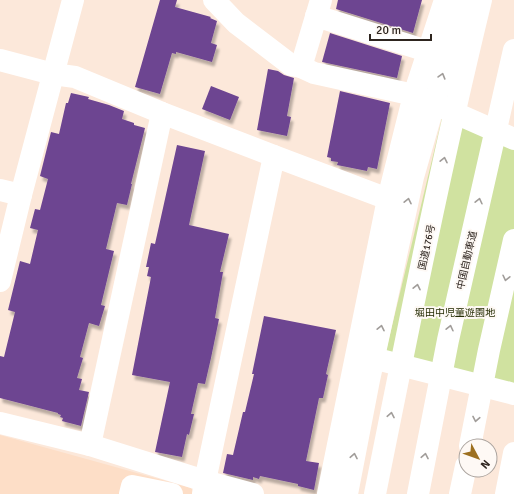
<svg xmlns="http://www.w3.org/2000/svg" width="514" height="494" font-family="Signika,'Noto Sans JP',sans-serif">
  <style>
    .built { fill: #fddec7 }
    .green { fill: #d0e2a0 }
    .building { fill: #6d4491; filter: url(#shadow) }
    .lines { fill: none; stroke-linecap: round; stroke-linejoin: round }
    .minor { stroke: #fff; stroke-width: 22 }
    .highway { stroke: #fff; stroke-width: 22 }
    .oneway { stroke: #a19d9a }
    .labels { text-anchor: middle; stroke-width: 4; stroke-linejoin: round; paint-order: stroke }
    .street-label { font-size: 10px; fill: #2e251f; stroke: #fef9f5 }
    .park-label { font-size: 10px; fill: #252d04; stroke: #fef9f5 }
  </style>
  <defs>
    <filter id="shadow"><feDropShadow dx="2.5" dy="4.5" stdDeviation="1" flood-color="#0004"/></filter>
  </defs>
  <rect width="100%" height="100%" fill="#fce8da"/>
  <path class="built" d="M0 435 191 488 193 491 192 494H0Z"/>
  <path class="green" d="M443 114 514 144V387L385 355Z"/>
  <g class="building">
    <path d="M160 0H177L175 7 211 17 210 18 217 21 211 43 217 45 212 62 176 52V54L172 53 160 94 135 87Z"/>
    <path d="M338 0H422L413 33 336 9Z"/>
    <path d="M330 33 402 56 397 78 322 62Z"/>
    <path d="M268 69 278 71 284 75 294 78 287 116 291 117 287 136 257 130Z"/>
    <path d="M211 86 239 97 230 120 202 109Z"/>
    <path d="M340 91 390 103 377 169 368 167 367 171 337 165 338 162 331 161V158L327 157Z"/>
    <path d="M71 93 89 97 88 99 109 105 124 111 122 119 134 123V125L145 128 131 184H132L127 205 117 203 106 249 114 251 101 305 105 306 99 326 89 323 80 357 83 358 77 378 82 379 79 390 89 392 81 426 62 421 63 418 60 417 61 415 58 414V413L0 398V356L4 357 15 312 8 310 20 261 30 264 38 230 30 228 35 209 40 210 48 179 40 176 51 132 59 134 66 103H68Z"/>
    <path d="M177 145 205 151 189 225 229 234 220 272H223L215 318 219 319 211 358 205 384 198 383 191 414H194L189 435 187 434 182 457 155 452 170 382 132 375 151 277 147 276 149 267H146L151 243 155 244Z"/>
    <path d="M264 316 336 330 326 374 328 375 323 398H319L306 461 319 463 314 490 298 486V484L260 476 259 479 253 477V480L223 473 227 454 233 455 243 412H245L254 374H252Z"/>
  </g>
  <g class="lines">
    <g class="minor">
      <path d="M214 0 236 23 291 65 301 67 314 73 414 95 388 199 328 494"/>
      <path d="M445 0 414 95 514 139"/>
      <path d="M316 16 427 51"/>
      <path d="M0 60 53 74 75 77 162 113 274 156"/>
      <path d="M301 67 321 0"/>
      <path d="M0 190 21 195"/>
      <path d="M0 281 21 195 73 0"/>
      <path d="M357 354 514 394"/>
      <path d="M0 423 90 445 205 481 274 156 388 199"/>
      <path d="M90 445 162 113"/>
      <path d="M130 494 132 486 172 494"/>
      <path d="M203 494 205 481 253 494"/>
    </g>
    <g class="highway">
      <path d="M470 446 489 350 514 240"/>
      <path d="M347 494 369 380 413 177 446 62 467 0"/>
      <path d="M375 494C408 329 441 164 481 0"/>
      <path d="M418 494 448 340 514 50"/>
      <path d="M460 494 466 466"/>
      <path d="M506 494 514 453"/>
    </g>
  </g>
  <defs><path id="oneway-chevron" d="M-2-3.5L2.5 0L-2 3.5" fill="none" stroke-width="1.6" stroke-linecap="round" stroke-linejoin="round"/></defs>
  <g class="oneway">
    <use href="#oneway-chevron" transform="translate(442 76) rotate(-74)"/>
    <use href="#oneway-chevron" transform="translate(444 160) rotate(-78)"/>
    <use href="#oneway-chevron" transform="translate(408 201) rotate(-78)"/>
    <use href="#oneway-chevron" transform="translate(479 201) rotate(-77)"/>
    <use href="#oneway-chevron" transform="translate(506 278) rotate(103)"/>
    <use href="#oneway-chevron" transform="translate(417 287) rotate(-78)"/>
    <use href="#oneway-chevron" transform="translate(381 328) rotate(-78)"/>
    <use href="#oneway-chevron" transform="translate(450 328) rotate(-77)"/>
    <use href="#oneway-chevron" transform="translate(391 415) rotate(-79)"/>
    <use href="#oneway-chevron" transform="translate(476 419) rotate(101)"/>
    <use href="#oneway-chevron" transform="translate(354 456) rotate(-79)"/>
    <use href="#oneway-chevron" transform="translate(425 456) rotate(-79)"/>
  </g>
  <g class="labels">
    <g class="street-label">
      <text transform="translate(426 247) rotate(-78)" y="4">国道176号</text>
      <text transform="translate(466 260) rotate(-77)" y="4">中国自動車道</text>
    </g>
    <g class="park-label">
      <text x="455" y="316">堀田中児童遊園地</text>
    </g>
  </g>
  <g transform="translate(478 458) rotate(131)"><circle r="19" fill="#fef9f5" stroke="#aba49f"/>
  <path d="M0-3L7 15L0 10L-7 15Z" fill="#9d7020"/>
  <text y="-6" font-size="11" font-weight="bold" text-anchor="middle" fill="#2e251f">N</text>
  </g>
  <path d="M370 34v6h61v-6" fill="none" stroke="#2e251f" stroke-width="2"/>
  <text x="376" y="34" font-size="12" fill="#2e251f" stroke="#fef9f5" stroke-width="3" paint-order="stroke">20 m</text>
</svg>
